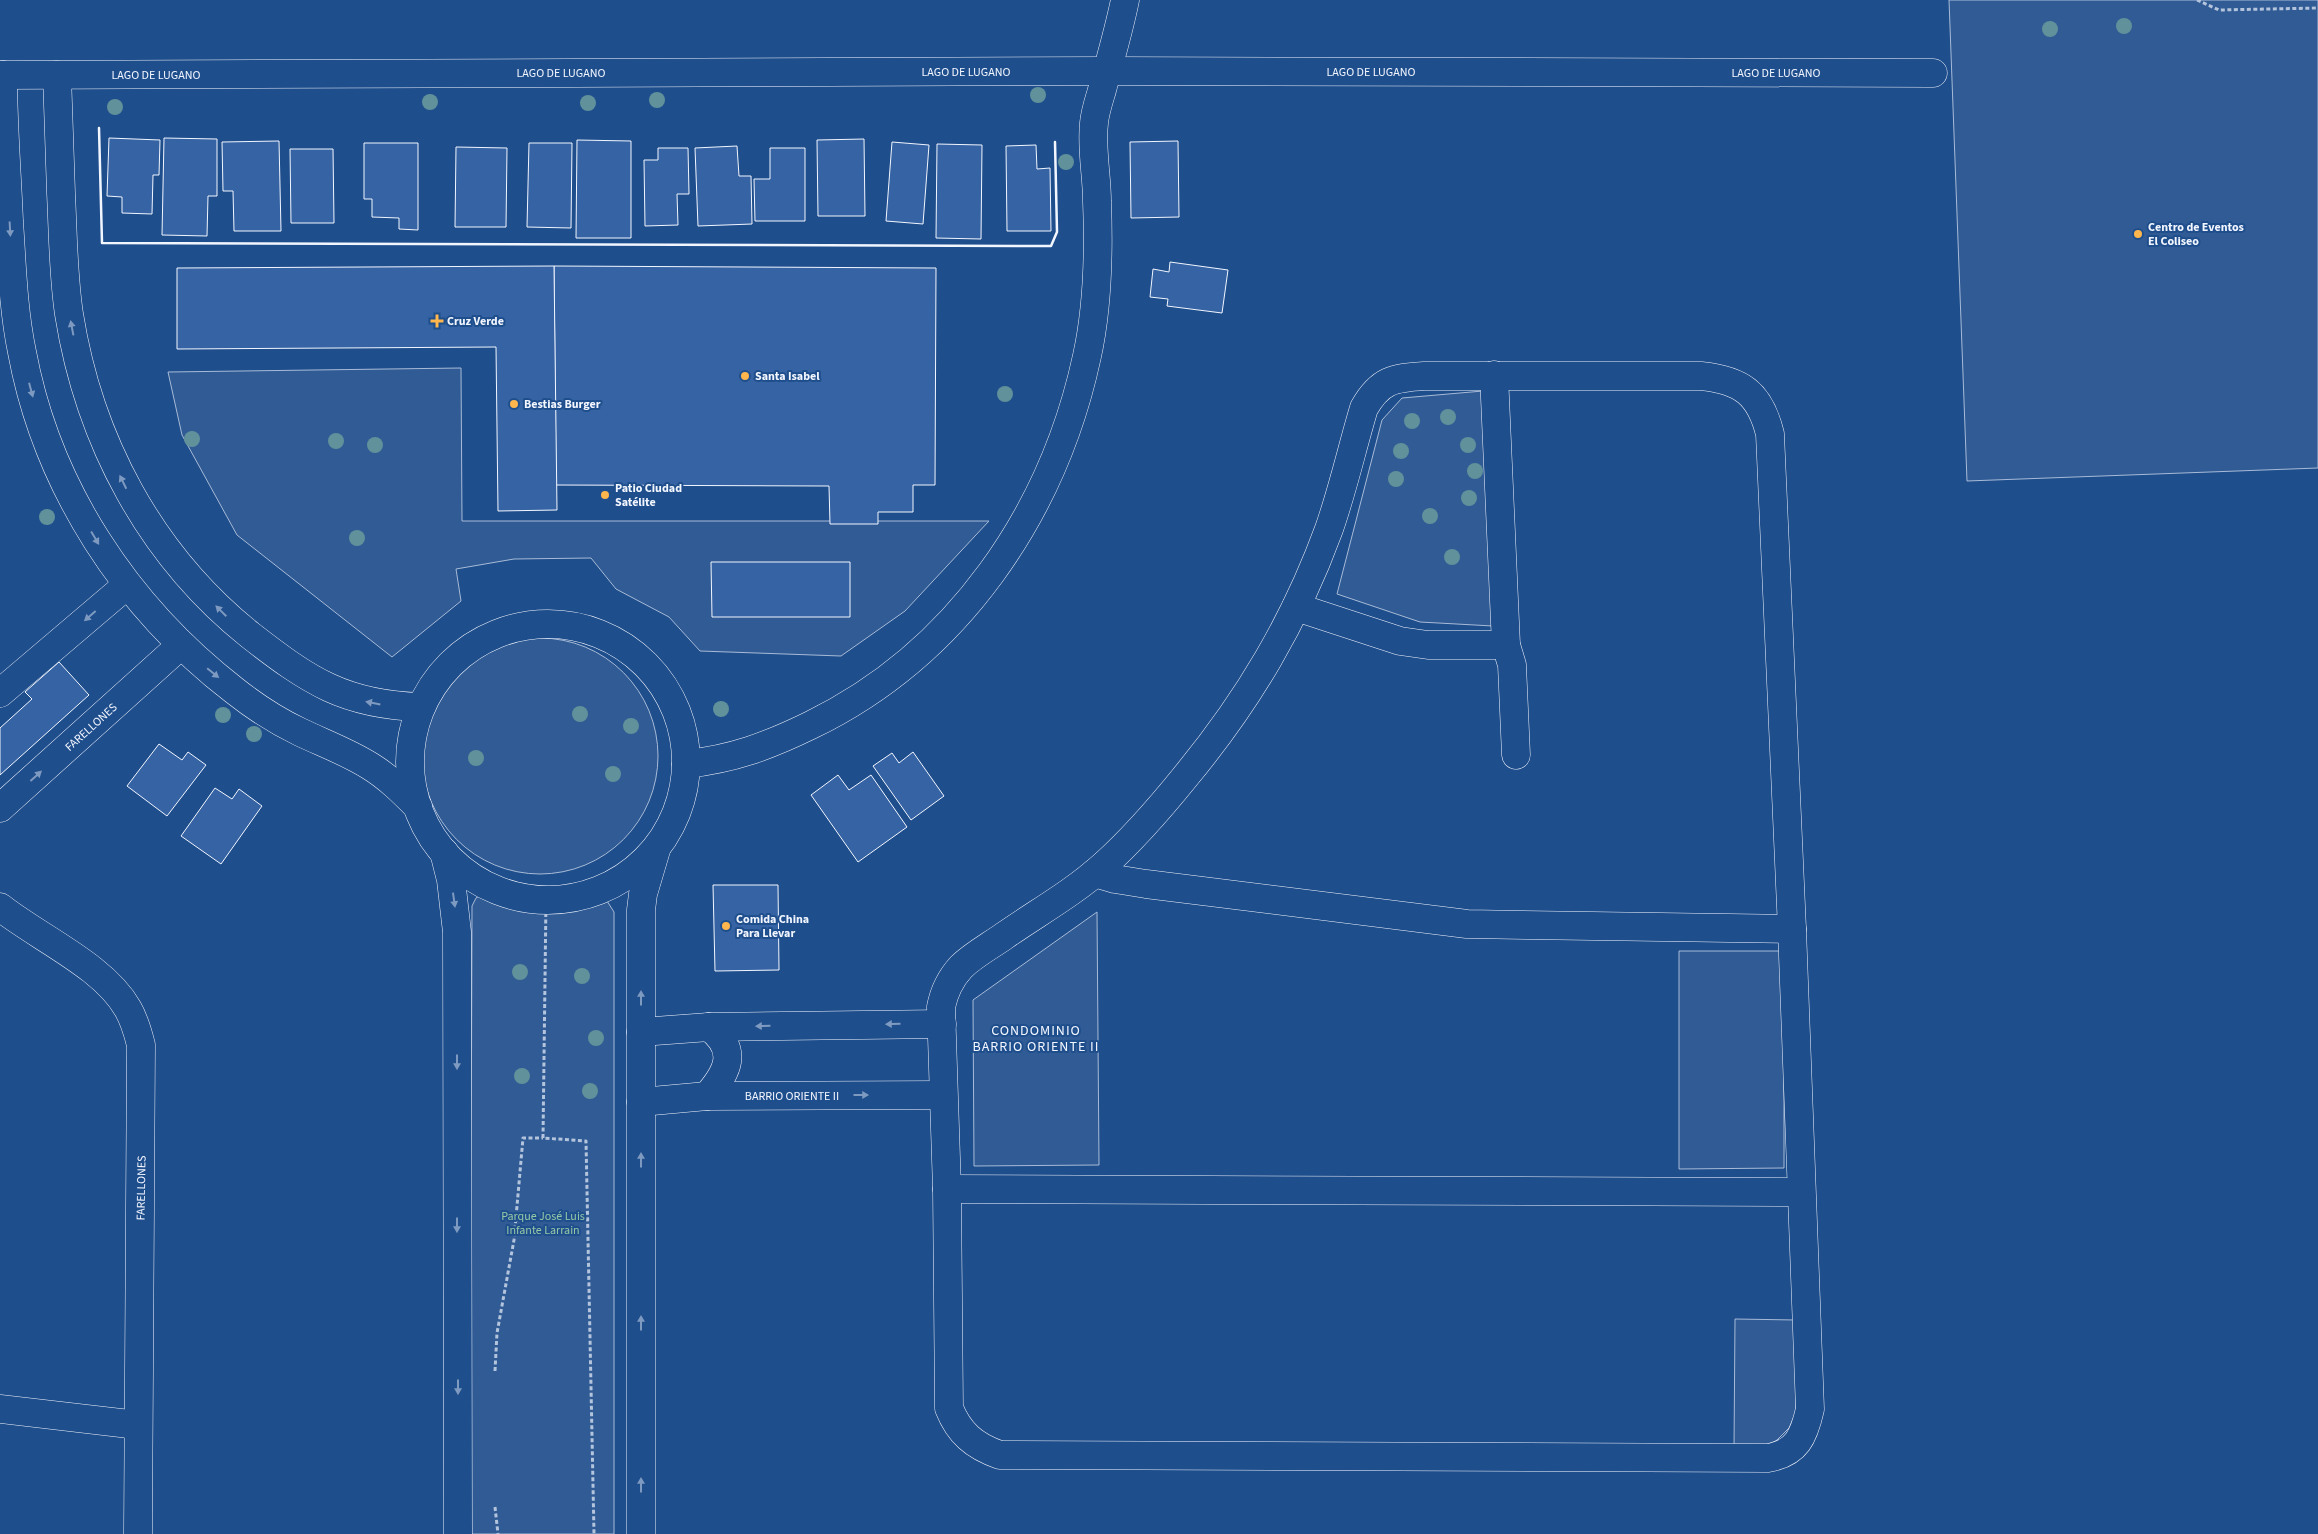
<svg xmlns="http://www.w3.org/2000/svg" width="2318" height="1534" font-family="'Source Sans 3',sans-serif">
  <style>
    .built { fill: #305b95; stroke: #a8bbd7 }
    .building { fill: #3563a3; stroke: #f2f6ff }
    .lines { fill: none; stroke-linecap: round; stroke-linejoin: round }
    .minor-casing { stroke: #f2f6ff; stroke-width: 29 }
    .path { stroke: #b3c4dc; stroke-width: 3; stroke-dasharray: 4 2.5; stroke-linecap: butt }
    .minor { stroke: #1f4e8c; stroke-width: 28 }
    .wall { stroke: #f2f6ff; stroke-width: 2.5 }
    .tree { fill: #61919a }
    .oneway { fill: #7e9ac0 }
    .poi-dot { fill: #ffb74d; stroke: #1f4e8c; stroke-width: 2 }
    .labels { text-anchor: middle; stroke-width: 4; stroke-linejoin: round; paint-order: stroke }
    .street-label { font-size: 12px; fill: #f2f6ff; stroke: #1f4e8c }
    .poi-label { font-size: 12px; font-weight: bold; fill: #f2f6ff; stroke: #1f4e8c; text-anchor: start }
    .park-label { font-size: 12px; fill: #97c8a6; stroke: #1f4e8c }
    .neighbourhood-label { font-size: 14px; letter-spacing: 1px; fill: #f2f6ff; stroke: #1f4e8c }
  </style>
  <rect width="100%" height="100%" fill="#1f4e8c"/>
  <g class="built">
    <path d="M1949 0H2318V468L1967 481Z"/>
    <path d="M461 368 462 521H989L905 611 841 656 700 651 669 617 616 589 591 558 514 559 456 569 461 601 392 657 237 535 182 435 168 372Z"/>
    <path d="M1483 391 1493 626 1420 622 1337 594 1382 420 1402 398Z"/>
    <circle cx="540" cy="756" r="118"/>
    <path d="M481 895 489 896 517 906H556L600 899 607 901 614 912V1534H470L472 906 476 898Z"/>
    <path d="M1097 912 1099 1165 974 1166 973 1000Z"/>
    <path d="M1679 951H1784V1168L1679 1169Z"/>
    <path d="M1735 1319 1796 1320V1412L1789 1428 1777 1440 1764 1448H1734Z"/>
  </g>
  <g class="building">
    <path d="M109 138 160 140 159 175H153L152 214 122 213V197L107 196Z"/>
    <path d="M164 138 217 139V196H208L207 236 162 235Z"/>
    <path d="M864 139 865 216H818L817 140Z"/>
    <path d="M577 140 631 141V238H576Z"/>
    <path d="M279 141 281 231H234L233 191H223L222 142Z"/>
    <path d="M1178 141 1179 217 1131 218 1130 142Z"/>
    <path d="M892 142 929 145 923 224 886 221Z"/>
    <path d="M364 143H418V230L399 229V218L372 217V199H364Z"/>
    <path d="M529 143H572L571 228 527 227Z"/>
    <path d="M937 144 982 145 981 239 936 238Z"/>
    <path d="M1036 145 1037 169 1050 168 1051 231H1007L1006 146Z"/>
    <path d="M737 146 739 176H751L752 224 698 226 695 148Z"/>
    <path d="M456 147 507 148 506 227H455Z"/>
    <path d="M658 148H688L689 194H677L678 225 645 226 644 160H658Z"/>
    <path d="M770 148H805V221H755L754 179H770Z"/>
    <path d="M290 149H333L334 223H291Z"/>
    <path d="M1170 262 1228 270 1222 313 1167 306 1168 299 1150 297 1153 269 1169 272Z"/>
    <path d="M554 266 936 268 935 485H913V512H878V524H830L829 486 556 485Z"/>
    <path d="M554 266 557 510 498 511 496 347 177 349V268Z"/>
    <path d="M711 562H850V617H712Z"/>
    <path d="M59 662 89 695 0 775V728L32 699 25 692Z"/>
    <path d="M159 744 182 760 188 752 206 765 167 816 127 786Z"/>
    <path d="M913 752 944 796 911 820 873 766 892 753 899 763Z"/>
    <path d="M838 775 849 790 871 775 907 827 858 862 811 795Z"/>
    <path d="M215 788 232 799 239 789 262 806 221 864 181 836Z"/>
    <path d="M713 885H778L779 970 715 971Z"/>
  </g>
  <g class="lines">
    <g class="minor-casing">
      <g id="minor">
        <path d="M0 75 1107 71 1933 73"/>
        <path d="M3 75C3 124 7 172 9 221 12 264 13 309 22 352 47 487 126 607 235 691 254 706 277 721 300 732 323 743 348 752 370 766 388 777 403 792 418 807"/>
        <path d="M57 75C58 114 60 153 61 193 63 233 63 274 69 314 89 440 150 555 250 635 309 681 345 705 421 707"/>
        <path d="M1494 375 1506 645 1512 665 1516 755"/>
        <path d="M1424 376H1701C1741 380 1760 393 1770 434L1792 929 1810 1409C1804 1436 1797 1453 1768 1458L1000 1455C974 1446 959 1433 949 1408L947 1189 941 1007C944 992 950 979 961 967 973 955 990 946 1004 936 1037 913 1073 893 1103 866 1133 839 1160 808 1185 777 1248 701 1295 622 1329 529 1343 489 1352 448 1364 408 1380 380 1393 378 1424 376Z"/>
        <path d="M1296 607 1400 641 1428 645H1506"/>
        <circle cx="548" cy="762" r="138"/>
        <path d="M0 693 127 585"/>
        <path d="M686 764C733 759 768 746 811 725 957 654 1053 514 1087 356 1098 306 1099 252 1097 201 1097 176 1091 148 1094 123 1095 112 1099 100 1102 90 1110 60 1119 30 1125 0"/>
        <path d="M0 808 181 645"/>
        <path d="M444 852 451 880 457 932 458 1534"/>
        <path d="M1095 873 1115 879 1146 884 1467 924 1792 929"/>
        <path d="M0 907C39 938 104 966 128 1009 135 1021 138 1033 141 1045L138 1534"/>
        <path d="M641 1032 709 1027 942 1024"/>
        <path d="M707 1096C728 1072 739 1050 709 1027"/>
        <path d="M641 1102 707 1096 943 1095"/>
        <path d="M947 1189 1801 1192"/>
        <path d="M0 1409 138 1425"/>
        <path d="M641 1534V910L643 894 656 850"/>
      </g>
    </g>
    <g class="path">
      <path d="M2197 0 2219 10 2318 8"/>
      <path d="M546 900 543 1138 586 1141 594 1534"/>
      <path d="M495 1371 497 1333 514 1240 523 1138H543"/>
      <path d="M495 1507 498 1534"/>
    </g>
    <use href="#minor" class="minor"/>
    <path class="wall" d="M99 128 102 243 1051 246 1057 232 1055 142"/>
  </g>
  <g class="tree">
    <circle cx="2124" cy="26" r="8"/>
    <circle cx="2050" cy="29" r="8"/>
    <circle cx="1038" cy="95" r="8"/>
    <circle cx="657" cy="100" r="8"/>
    <circle cx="430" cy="102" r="8"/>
    <circle cx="588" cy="103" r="8"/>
    <circle cx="115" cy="107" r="8"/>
    <circle cx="1066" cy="162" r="8"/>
    <circle cx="1005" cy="394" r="8"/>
    <circle cx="1448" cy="417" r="8"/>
    <circle cx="1412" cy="421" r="8"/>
    <circle cx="192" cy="439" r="8"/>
    <circle cx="336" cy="441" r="8"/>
    <circle cx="375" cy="445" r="8"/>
    <circle cx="1468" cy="445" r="8"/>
    <circle cx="1401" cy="451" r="8"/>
    <circle cx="1475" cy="471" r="8"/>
    <circle cx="1396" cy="479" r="8"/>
    <circle cx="1469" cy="498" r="8"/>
    <circle cx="1430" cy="516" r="8"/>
    <circle cx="47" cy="517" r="8"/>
    <circle cx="357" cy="538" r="8"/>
    <circle cx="1452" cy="557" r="8"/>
    <circle cx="721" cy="709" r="8"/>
    <circle cx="580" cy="714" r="8"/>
    <circle cx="223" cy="715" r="8"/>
    <circle cx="631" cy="726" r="8"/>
    <circle cx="254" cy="734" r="8"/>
    <circle cx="476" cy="758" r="8"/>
    <circle cx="613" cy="774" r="8"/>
    <circle cx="520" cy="972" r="8"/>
    <circle cx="582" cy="976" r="8"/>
    <circle cx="596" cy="1038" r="8"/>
    <circle cx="522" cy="1076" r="8"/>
    <circle cx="590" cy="1091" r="8"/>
  </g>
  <defs><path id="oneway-solid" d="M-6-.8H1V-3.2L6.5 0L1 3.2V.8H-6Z" transform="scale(1.25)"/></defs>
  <g class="oneway">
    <use href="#oneway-solid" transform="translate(10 229) rotate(87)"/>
    <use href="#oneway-solid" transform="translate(72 328) rotate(-101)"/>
    <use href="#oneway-solid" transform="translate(31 390) rotate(75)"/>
    <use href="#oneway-solid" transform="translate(123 482) rotate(-116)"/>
    <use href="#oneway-solid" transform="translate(95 538) rotate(59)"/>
    <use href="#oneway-solid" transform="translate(221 611) rotate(-135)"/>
    <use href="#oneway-solid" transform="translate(90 616) rotate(139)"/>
    <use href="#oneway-solid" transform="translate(213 673) rotate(39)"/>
    <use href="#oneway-solid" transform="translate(373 703) rotate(-169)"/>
    <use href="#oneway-solid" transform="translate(36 776) rotate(-42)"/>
    <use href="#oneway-solid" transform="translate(454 900) rotate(82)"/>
    <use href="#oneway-solid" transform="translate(641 998) rotate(-90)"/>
    <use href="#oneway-solid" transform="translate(893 1024) rotate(179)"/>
    <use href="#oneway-solid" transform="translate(763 1026) rotate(179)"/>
    <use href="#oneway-solid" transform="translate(457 1062) rotate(90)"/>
    <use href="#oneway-solid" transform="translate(861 1095)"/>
    <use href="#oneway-solid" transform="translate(641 1160) rotate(-90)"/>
    <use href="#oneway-solid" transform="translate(457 1225) rotate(90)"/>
    <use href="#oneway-solid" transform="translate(641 1323) rotate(-90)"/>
    <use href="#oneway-solid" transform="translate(458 1387) rotate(90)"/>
    <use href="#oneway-solid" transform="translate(641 1485) rotate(-90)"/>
  </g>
  <g class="poi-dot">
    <circle cx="2138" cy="234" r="5"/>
    <path d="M434.5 313.5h5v5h5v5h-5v5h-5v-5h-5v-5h5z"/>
    <circle cx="745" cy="376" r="5"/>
    <circle cx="514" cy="404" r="5"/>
    <circle cx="605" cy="495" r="5"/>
    <circle cx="726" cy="926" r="5"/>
  </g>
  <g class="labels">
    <g class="street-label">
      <text x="966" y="76">LAGO DE LUGANO</text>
      <text x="1371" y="76">LAGO DE LUGANO</text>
      <text x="561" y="77">LAGO DE LUGANO</text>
      <text x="1776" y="77">LAGO DE LUGANO</text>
      <text x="156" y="79">LAGO DE LUGANO</text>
      <text transform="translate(91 727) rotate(-42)" y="4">FARELLONES</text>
      <text x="792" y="1100">BARRIO ORIENTE II</text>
      <text transform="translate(141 1188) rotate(-89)" y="4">FARELLONES</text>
    </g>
    <g class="poi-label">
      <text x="2148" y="231">Centro de Eventos<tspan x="2148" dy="14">El Coliseo</tspan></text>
      <text x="447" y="325">Cruz Verde</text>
      <text x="755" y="380">Santa Isabel</text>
      <text x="524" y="408">Bestias Burger</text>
      <text x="615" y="492">Patio Ciudad<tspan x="615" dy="14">Satélite</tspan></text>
      <text x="736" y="923">Comida China<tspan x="736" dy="14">Para Llevar</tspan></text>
    </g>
    <g class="park-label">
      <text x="543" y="1220">Parque José Luis<tspan x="543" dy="14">Infante Larrain</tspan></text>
    </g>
    <g class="neighbourhood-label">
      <text x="1036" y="1035">CONDOMINIO<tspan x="1036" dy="16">BARRIO ORIENTE II</tspan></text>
    </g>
  </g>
</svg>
